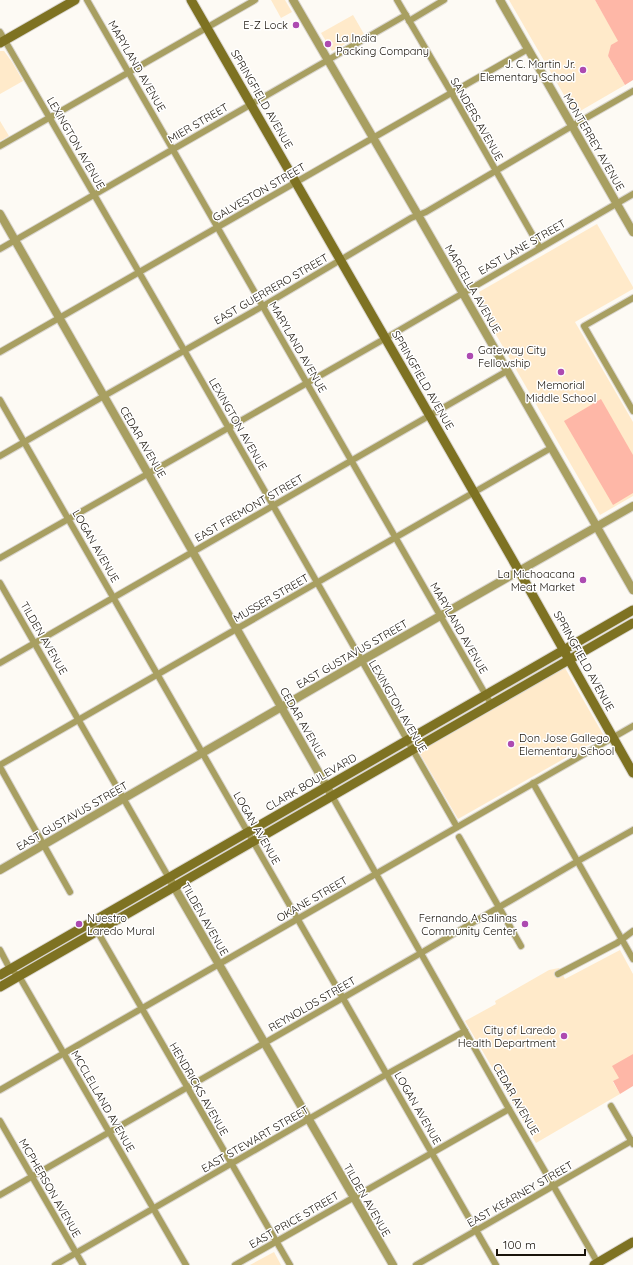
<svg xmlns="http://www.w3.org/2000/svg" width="633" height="1265" font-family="Quicksand,sans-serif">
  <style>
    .built { fill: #ffeaca }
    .green { fill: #feb7a7 }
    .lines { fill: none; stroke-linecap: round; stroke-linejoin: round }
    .minor-casing { stroke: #d9d5cf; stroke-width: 8 }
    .tertiary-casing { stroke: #d9d5cf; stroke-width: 10 }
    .secondary-casing { stroke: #d9d5cf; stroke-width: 11 }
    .minor { stroke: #a89f61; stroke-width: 6 }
    .tertiary { stroke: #a89f61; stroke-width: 8 }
    .secondary { stroke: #7e7222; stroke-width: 9 }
    .poi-dot { fill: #ad4ab1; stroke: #fff; stroke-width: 1.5 }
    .labels { text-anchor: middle; stroke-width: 3; stroke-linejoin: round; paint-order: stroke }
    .poi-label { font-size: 11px; fill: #19130a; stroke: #fff; text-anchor: end }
    .street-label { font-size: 11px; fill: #19130a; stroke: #fff }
  </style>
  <rect width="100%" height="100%" fill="#fdfaf4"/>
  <g class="built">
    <path d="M271 0H285L292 12 281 18Z"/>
    <path d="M509 0H595L619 41 608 56 625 85 575 114Z"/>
    <path d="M353 15 364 34 332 51 321 33Z"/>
    <path d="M0 51H4L12 62 23 81 0 94Z"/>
    <path d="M0 121 9 136 0 141Z"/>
    <path d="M597 224 633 287V289L575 322 633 422V496L600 515 476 300 481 297 479 292Z"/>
    <path d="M565 668 604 736 458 819 419 752Z"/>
    <path d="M620 950 633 974V1054L619 1078 613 1082 620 1094 536 1143 465 1021 496 1004 495 1001 549 970 559 968 565 979Z"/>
    <path d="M274 1252 281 1265H250Z"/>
  </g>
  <g class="green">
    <path d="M595 0H633V80L625 85 608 56 611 45 618 41Z"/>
    <path d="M601 399 633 455V493L613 505 564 421Z"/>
    <path d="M633 1054V1086L620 1094 613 1081 619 1078 612 1066Z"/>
  </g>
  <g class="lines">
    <g class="minor-casing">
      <g id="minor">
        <path d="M87 0 491 704"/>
        <path d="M397 0 451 92 540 248"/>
        <path d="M409 21 444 0"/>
        <path d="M0 32 184 350 457 827"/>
        <path d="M0 146 255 0"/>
        <path d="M0 249 406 15"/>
        <path d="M633 298 584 326 633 411"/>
        <path d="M0 352C176 251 352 150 528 49"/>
        <path d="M0 400 496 1265"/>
        <path d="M0 456 104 396 263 306 411 218 426 212 572 126 633 91"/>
        <path d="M0 558 386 338 633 194"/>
        <path d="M0 583 169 878"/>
        <path d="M0 663 507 371"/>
        <path d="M0 765 551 448"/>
        <path d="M0 767 70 892"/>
        <path d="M533 783 633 959"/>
        <path d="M332 796 509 1109 599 1265"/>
        <path d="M459 837 521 946"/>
        <path d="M92 922 290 1265"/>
        <path d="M0 950 10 969 19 976 186 1265"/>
        <path d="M558 974 617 943 633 931"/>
        <path d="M0 1090 633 726"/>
        <path d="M611 1106 633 1144"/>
        <path d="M0 1121 83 1265"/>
        <path d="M0 1195 421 953 578 861 633 830"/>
        <path d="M55 1265 387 1074 465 1031"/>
        <path d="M235 1265 509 1109"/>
        <path d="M416 1265 633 1140"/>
      </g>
    </g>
    <g class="tertiary-casing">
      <g id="tertiary">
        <path d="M293 0 418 215 633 590"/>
        <path d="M500 0 633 232"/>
        <path d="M0 214 332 796"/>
        <path d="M0 870 361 661 633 506"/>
        <path d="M169 878 393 1265"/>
      </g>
    </g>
    <g class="secondary-casing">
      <g id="secondary">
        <path d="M191 0 519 571 633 773"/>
        <path d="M0 43 75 0"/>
        <path d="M0 975 633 610"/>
        <path d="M0 987 633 623"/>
        <path d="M594 1265 633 1242"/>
      </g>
    </g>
    <use href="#minor" class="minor"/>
    <use href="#tertiary" class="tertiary"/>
    <use href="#secondary" class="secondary"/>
  </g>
  <g class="poi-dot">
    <circle cx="296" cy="25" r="4"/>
    <circle cx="328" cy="44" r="4"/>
    <circle cx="583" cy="70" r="4"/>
    <circle cx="470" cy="356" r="4"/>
    <circle cx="561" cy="372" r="4"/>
    <circle cx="583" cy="580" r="4"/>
    <circle cx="511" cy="744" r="4"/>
    <circle cx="79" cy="924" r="4"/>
    <circle cx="525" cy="924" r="4"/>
    <circle cx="564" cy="1036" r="4"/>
  </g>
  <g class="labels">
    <g class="poi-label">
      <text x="288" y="29">E-Z Lock</text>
      <text x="336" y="42" text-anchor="start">La India<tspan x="336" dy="13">Packing Company</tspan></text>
      <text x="575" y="68">J. C. Martin Jr.<tspan x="575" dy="13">Elementary School</tspan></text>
      <text x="478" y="354" text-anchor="start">Gateway City<tspan x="478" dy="13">Fellowship</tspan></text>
      <text x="561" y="389" text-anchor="middle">Memorial<tspan x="561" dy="13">Middle School</tspan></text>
      <text x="575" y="578">La Michoacana<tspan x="575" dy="13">Meat Market</tspan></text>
      <text x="519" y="742" text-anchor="start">Don Jose Gallego<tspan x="519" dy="13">Elementary School</tspan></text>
      <text x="87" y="922" text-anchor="start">Nuestro<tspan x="87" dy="13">Laredo Mural</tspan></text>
      <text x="517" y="922">Fernando A Salinas<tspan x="517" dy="13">Community Center</tspan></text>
      <text x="556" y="1034">City of Laredo<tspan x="556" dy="13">Health Department</tspan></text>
    </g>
    <g class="street-label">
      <text transform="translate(137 66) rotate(60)" y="4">MARYLAND AVENUE</text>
      <text transform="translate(262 99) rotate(60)" y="4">SPRINGFIELD AVENUE</text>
      <text transform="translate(477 119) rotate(60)" y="4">SANDERS AVENUE</text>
      <text transform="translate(198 123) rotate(-30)" y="4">MIER STREET</text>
      <text transform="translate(594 142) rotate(60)" y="4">MONTERREY AVENUE</text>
      <text transform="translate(76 143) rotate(60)" y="4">LEXINGTON AVENUE</text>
      <text transform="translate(259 192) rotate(-30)" y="4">GALVESTON STREET</text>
      <text transform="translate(522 247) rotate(-30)" y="4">EAST LANE STREET</text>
      <text transform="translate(271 289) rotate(-30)" y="4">EAST GUERRERO STREET</text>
      <text transform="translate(473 289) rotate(60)" y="4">MARCELLA AVENUE</text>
      <text transform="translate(298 347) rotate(60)" y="4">MARYLAND AVENUE</text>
      <text transform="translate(423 380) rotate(60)" y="4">SPRINGFIELD AVENUE</text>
      <text transform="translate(238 424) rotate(60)" y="4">LEXINGTON AVENUE</text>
      <text transform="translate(143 442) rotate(60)" y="4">CEDAR AVENUE</text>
      <text transform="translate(249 508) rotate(-30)" y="4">EAST FREMONT STREET</text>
      <text transform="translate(96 546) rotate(60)" y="4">LOGAN AVENUE</text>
      <text transform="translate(271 598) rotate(-30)" y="4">MUSSER STREET</text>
      <text transform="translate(459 628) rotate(60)" y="4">MARYLAND AVENUE</text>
      <text transform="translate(44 638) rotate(60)" y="4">TILDEN AVENUE</text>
      <text transform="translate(352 654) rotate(-30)" y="4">EAST GUSTAVUS STREET</text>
      <text transform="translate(584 661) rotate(61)" y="4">SPRINGFIELD AVENUE</text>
      <text transform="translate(398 706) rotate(60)" y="4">LEXINGTON AVENUE</text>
      <text transform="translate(303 723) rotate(60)" y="4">CEDAR AVENUE</text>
      <text transform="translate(311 782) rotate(-30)" y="4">CLARK BOULEVARD</text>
      <text transform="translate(72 816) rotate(-30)" y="4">EAST GUSTAVUS STREET</text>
      <text transform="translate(257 828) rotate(60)" y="4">LOGAN AVENUE</text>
      <text transform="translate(312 899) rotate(-30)" y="4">OKANE STREET</text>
      <text transform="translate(205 919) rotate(60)" y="4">TILDEN AVENUE</text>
      <text transform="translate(312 1004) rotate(-30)" y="4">REYNOLDS STREET</text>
      <text transform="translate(199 1089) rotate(60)" y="4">HENDRICKS AVENUE</text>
      <text transform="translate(516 1099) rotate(60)" y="4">CEDAR AVENUE</text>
      <text transform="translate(103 1101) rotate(60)" y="4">MCCLELLAND AVENUE</text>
      <text transform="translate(418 1108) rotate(60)" y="4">LOGAN AVENUE</text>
      <text transform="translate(255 1139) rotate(-30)" y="4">EAST STEWART STREET</text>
      <text transform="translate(50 1188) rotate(60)" y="4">MCPHERSON AVENUE</text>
      <text transform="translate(520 1194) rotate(-30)" y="4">EAST KEARNEY STREET</text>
      <text transform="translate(367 1200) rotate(60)" y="4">TILDEN AVENUE</text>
      <text transform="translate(294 1220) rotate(-30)" y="4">EAST PRICE STREET</text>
    </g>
  </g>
  <path d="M497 1249v6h88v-6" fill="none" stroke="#19130a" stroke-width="2"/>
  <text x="503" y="1249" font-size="12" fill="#19130a" stroke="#ffffff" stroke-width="3" paint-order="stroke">100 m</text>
</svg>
